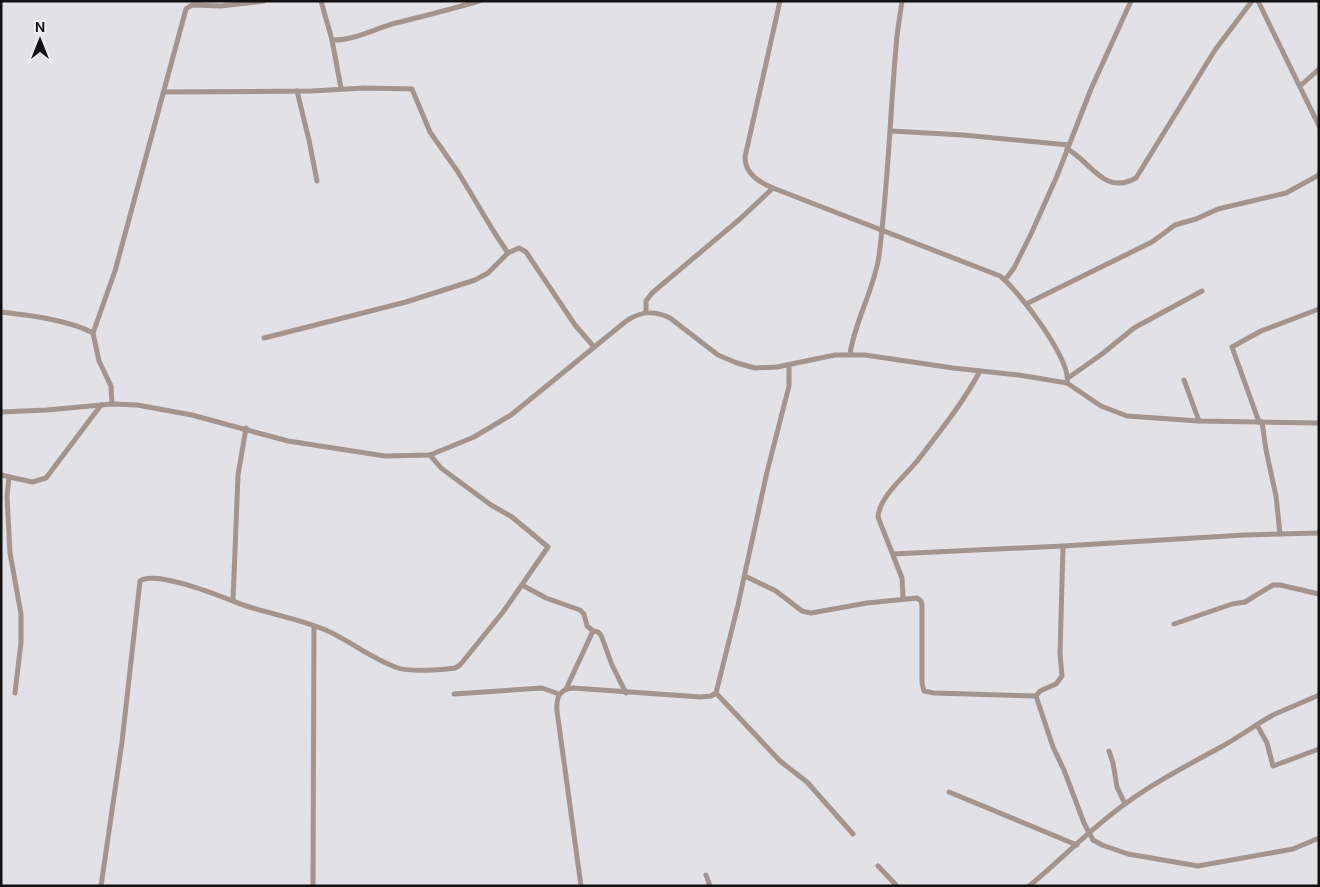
<svg xmlns="http://www.w3.org/2000/svg" width="1320" height="887" font-family="'DM Sans',sans-serif">
  <style>
    .lines { fill: none; stroke-linecap: round; stroke-linejoin: round }
    .minor { stroke: #a3948e; stroke-width: 5 }
  </style>
  <rect width="100%" height="100%" fill="#e2e1e6"/>
  <g class="lines">
    <g class="minor">
      <path d="M321 1 332 40 341 88"/>
      <path d="M780 1 745 157C745 174 759 182 773 188L1000 276C1018 290 1072 360 1067 383"/>
      <path d="M1258 1 1319 126"/>
      <path d="M332 40C353 41 376 28 396 23 424 16 452 9 479 1"/>
      <path d="M1300 86 1319 69"/>
      <path d="M297 91 309 140 317 181"/>
      <path d="M163 92 312 91 364 88 412 89 430 132 458 172 494 232 508 253 519 248 526 252 575 325 594 347"/>
      <path d="M891 131 963 135 1069 145"/>
      <path d="M1067 149C1091 161 1103 196 1136 178L1215 50 1252 1"/>
      <path d="M1005 280 1014 268 1031 234 1057 176 1091 89 1131 1"/>
      <path d="M1026 304 1152 242 1175 225 1196 219 1218 209 1286 193 1319 175"/>
      <path d="M1 312C28 315 69 320 93 333L99 361 111 386 112 404"/>
      <path d="M646 312V301L652 293 740 219 773 188"/>
      <path d="M93 333 115 271 186 9 192 5 221 6 264 1"/>
      <path d="M264 338 406 302 475 280 488 273 508 253"/>
      <path d="M850 354C855 320 874 290 879 256 888 186 890 116 896 47 897 31 900 16 902 1"/>
      <path d="M1068 378 1102 354 1134 328 1202 291"/>
      <path d="M1184 380 1199 421"/>
      <path d="M1 412 47 410 112 404 137 405 192 415 288 441 385 456 430 455 474 437 511 415 625 322C640 311 654 310 670 318L718 355 737 363 755 368 777 367 835 355H865L953 368 1019 375 1067 383 1101 406 1127 416 1199 421 1319 423"/>
      <path d="M1259 422 1232 347 1261 331 1319 309"/>
      <path d="M1262 422 1266 450 1276 496 1280 534"/>
      <path d="M1 475 32 482 46 478 101 405"/>
      <path d="M9 477 7 496 10 553 21 614V642L15 693"/>
      <path d="M1063 546 1060 654 1062 676 1056 684 1040 691 1036 696 1053 747 1064 770 1084 823 1093 840 1102 845 1128 854 1198 866 1293 849 1319 838"/>
      <path d="M893 554 1063 546 1244 535 1319 533"/>
      <path d="M745 576 776 591 802 611 811 613 867 603 917 598 921 601 922 605V683L924 691 934 693 1036 696"/>
      <path d="M522 585 546 598 580 610 584 614 587 626 593 631 566 689"/>
      <path d="M903 598 902 578 878 517C879 497 906 475 918 460 940 431 963 403 980 371"/>
      <path d="M233 601 238 475 246 428"/>
      <path d="M1174 624 1232 604 1245 602 1273 585H1280L1319 594"/>
      <path d="M593 631 598 632 601 635 612 665 626 693"/>
      <path d="M716 693 780 761 807 782 853 834"/>
      <path d="M454 694 542 688 559 694"/>
      <path d="M1257 725 1267 743 1273 766 1319 749"/>
      <path d="M1109 751 1113 763 1117 787 1125 804"/>
      <path d="M949 792 1077 845"/>
      <path d="M878 866 897 886"/>
      <path d="M706 875 710 886"/>
      <path d="M101 886 122 742 140 581C157 569 227 599 246 606 274 615 304 620 330 632 353 643 374 660 398 668 409 672 442 670 455 668L460 665 503 612 548 547 512 517 491 505 441 468 430 455"/>
      <path d="M313 886 314 626"/>
      <path d="M581 886 557 711C556 698 559 689 573 688L701 697 711 696 716 693 738 605 767 472 789 386V365"/>
      <path d="M1029 886C1062 859 1091 828 1125 804 1155 782 1188 765 1221 747 1239 737 1255 725 1273 715 1288 708 1304 702 1319 695"/>
    </g>
  </g>
  <rect width="1320" height="887" fill="none" stroke="#111112" stroke-width="5"/>
  <g transform="translate(40 40)" stroke="#efeef3" stroke-width="4" paint-order="stroke">
  <path d="M0-4L9 19L0 12L-9 19Z" fill="#111112"/>
  <text y="-8" font-size="14" font-weight="bold" text-anchor="middle" fill="#111112">N</text>
  </g>
</svg>
